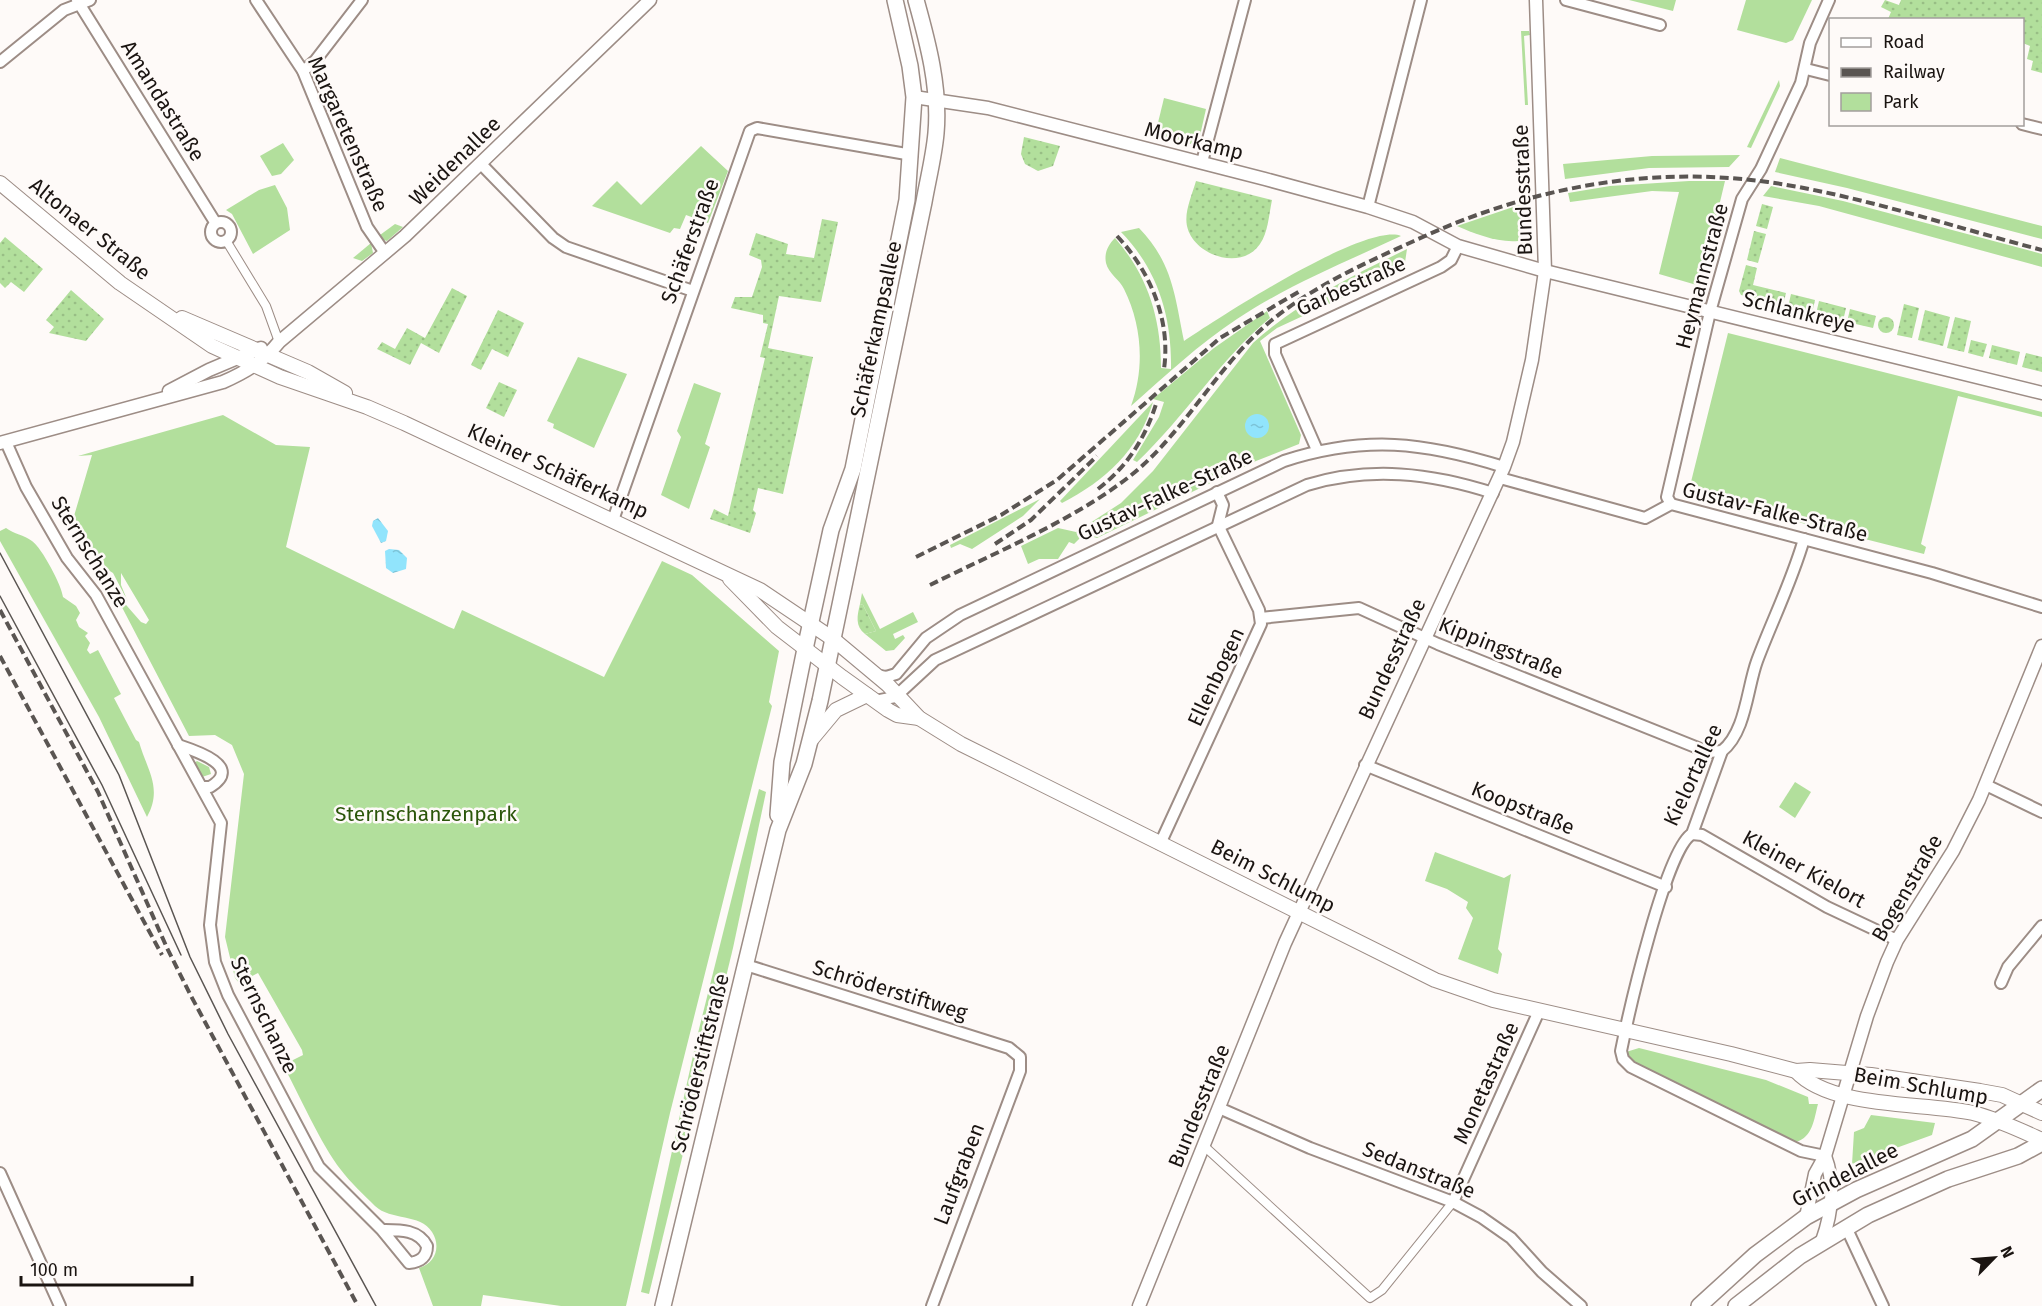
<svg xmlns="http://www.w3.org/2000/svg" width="2042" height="1306" font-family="'Fira Sans',sans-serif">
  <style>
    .green { fill: #b2df9c }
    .garden { fill: url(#garden-dots) }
    .water { fill: url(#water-ripples) }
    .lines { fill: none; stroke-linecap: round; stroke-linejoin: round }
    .pedestrian-casing { stroke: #9d8d86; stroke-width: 10 }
    .minor-casing { stroke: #9d8d86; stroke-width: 14 }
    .tertiary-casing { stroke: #9d8d86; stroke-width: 15 }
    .secondary-casing { stroke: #9d8d86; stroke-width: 16 }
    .primary-casing { stroke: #9d8d86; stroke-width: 18 }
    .pedestrian { stroke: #fff; stroke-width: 8 }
    .minor { stroke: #fff; stroke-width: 10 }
    .tertiary { stroke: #fff; stroke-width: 12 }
    .secondary { stroke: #fff; stroke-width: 14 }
    .primary { stroke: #fff; stroke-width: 15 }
    .tram { stroke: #5a5552; stroke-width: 1.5 }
    .rail { stroke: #5a5552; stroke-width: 4; stroke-dasharray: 9 4.5; stroke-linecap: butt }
    .labels { text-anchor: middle; stroke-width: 5; stroke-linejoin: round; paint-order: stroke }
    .street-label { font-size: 21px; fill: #1a1411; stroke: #fefaf8 }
    .park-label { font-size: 21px; fill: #2b550a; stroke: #fefaf8 }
  </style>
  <defs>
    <pattern id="garden-dots" width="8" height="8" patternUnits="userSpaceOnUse" patternTransform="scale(1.5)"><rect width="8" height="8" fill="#b2df9c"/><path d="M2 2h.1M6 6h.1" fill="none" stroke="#98be85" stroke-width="1.8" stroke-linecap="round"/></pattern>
    <pattern id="water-ripples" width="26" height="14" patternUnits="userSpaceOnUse" patternTransform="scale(1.5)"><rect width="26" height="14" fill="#91e4fc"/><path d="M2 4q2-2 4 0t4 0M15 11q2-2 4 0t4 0" fill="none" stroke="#7cc3d7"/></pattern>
  </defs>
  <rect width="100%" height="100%" fill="#fefaf8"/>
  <g class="green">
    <path d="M1629 0H1676L1673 11Z"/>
    <path d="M1746 0H1812L1793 40 1786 43 1737 30Z"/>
    <path d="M1521 31H1529L1530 35 1524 36 1528 105H1525Z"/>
    <path d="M1779 80 1780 86 1751 148 1747 147Z"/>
    <path d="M1164 98 1206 109 1199 140 1190 144 1155 135Z"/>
    <path d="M283 143 294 160 281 174 272 176 260 156Z"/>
    <path d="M701 146 728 171 708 223 686 215 680 229 674 228 670 233 592 206 617 181 641 205Z"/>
    <path d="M1740 155 1729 167 1649 168 1565 179 1563 164 1652 156Z"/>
    <path d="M1780 158 2042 226V239L1847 188 1775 172Z"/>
    <path d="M1689 181H1725L1700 286 1659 274 1679 192 1652 191 1570 202 1568 193 1610 186Z"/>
    <path d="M275 185 287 208 290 230 253 254 232 214 226 210 259 190Z"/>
    <path d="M1771 186 1843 201 2042 254V267L1819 206 1763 196Z"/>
    <path d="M1522 204 1524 240C1503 245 1475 234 1457 226Z"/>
    <path d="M395 224 403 227 387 241 384 240 380 235Z"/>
    <path d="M1139 228C1173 263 1175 297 1184 341 1218 318 1366 222 1401 236 1346 262 1288 285 1237 319 1199 344 1165 376 1131 406 1145 368 1142 325 1124 289 1120 280 1108 273 1106 263 1104 253 1108 245 1115 238 1148 276 1161 318 1161 368L1171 369C1172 317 1158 270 1121 232Z"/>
    <path d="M371 243 373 253 362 261 353 258Z"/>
    <path d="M1407 249 1404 269 1277 328 1260 341 1301 435 1299 444 1256 461 1097 538 1084 534 1074 544 1069 542 1058 559H1039L1028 564 1021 546 1058 528 1076 532 1121 503 1153 471 1253 343C1298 302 1352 276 1407 249Z"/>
    <path d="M1267 311 1270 318C1219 360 1185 417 1137 462L1133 460 1159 417 1164 402 1153 399 1214 348Z"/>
    <path d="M1728 333 2042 412V417L1958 396 1921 544 1926 547 1924 554 1688 494Z"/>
    <path d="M578 357 627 374 594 448 553 428 554 424 547 421Z"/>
    <path d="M694 383 721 393 705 444 710 447 689 509 661 495 681 437 677 431Z"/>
    <path d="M1153 402C1139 450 1105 481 1062 503L1060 501Z"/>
    <path d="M223 415 276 445 310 447 286 547 449 627 454 629 462 610 604 677 662 561 692 575 779 651 769 702 772 706 670 1113 626 1306H561L483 1295 481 1306H433L419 1268C436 1263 441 1246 432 1232 420 1213 391 1221 375 1206 364 1195 350 1182 341 1170 320 1143 300 1096 283 1065L303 1055 302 1050 258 973 239 983 235 978 225 937 244 774 232 745 215 735 189 736 113 590 141 622 146 624 149 620 121 573V585L128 602 113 573 105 568 103 558 95 556 74 516 92 455 78 456Z"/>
    <path d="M1040 499 1023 516 972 549 960 544 951 548 950 545Z"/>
    <path d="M6 528C14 534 24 535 32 541 42 548 62 586 63 597L76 606 80 613 76 620 79 627 88 633 85 636 90 643 87 650 90 654 98 650 121 694 114 698 136 740 139 742C147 770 163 788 147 817L99 717 0 541V531Z"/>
    <path d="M862 593 880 629 913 612 918 622 893 634 895 639 903 635 905 638 894 650 886 651 865 634 876 631 863 605 860 604Z"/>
    <path d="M197 761 209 767 211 774 202 777 194 763Z"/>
    <path d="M1795 782 1811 792 1795 818 1779 807Z"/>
    <path d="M759 789 766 792 733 948 649 1294 641 1292 698 1033Z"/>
    <path d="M1435 852 1504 878 1511 874 1498 949 1502 954 1498 974 1458 959 1473 918 1466 908 1468 902 1447 889 1425 881Z"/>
    <path d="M1639 1048 1766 1080 1808 1097 1809 1104H1818C1814 1119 1813 1137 1796 1142L1630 1063 1626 1052Z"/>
    <path d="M1871 1115 1935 1123 1932 1135 1852 1164 1854 1132 1864 1128Z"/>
  </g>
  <g class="garden">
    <path d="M1885 0 1899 5 1901 0H2042V73L2031 70 2033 61 2027 59 2030 46 2023 43 2022 20 1888 19 1891 12 1881 7Z"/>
    <path d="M1024 137 1060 146 1053 166 1038 171 1025 164 1021 154Z"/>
    <path d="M1196 181 1272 200C1269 214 1268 233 1260 244 1241 272 1193 255 1187 226 1184 212 1192 195 1196 181Z"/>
    <path d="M1762 204 1773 207 1767 229 1756 226Z"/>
    <path d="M822 219 838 222 821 302 779 296 768 348 813 357 783 494 758 488 753 510 756 513 750 533 710 519 714 509 728 516 765 358 760 357 768 324 763 323V315L731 308 735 297H752L762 267 761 260 749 255 756 233 788 244 786 254 814 258Z"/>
    <path d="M1754 231 1766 234 1758 263 1747 260Z"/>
    <path d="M5 237 43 269 24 292 11 282 5 288 0 283V243Z"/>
    <path d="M1746 265 1757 268 1753 285 1786 293 1783 305 1741 295 1739 291Z"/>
    <path d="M452 288 467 296 439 353 421 343 410 365 377 349 382 342 395 349 407 328 425 338Z"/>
    <path d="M71 290 104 319 86 341 49 333 54 327 46 320Z"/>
    <path d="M1791 294 1815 300 1812 313 1788 307Z"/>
    <path d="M1819 301 1846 308 1843 321 1816 314Z"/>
    <path d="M1904 304 1919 308 1912 338 1897 335Z"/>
    <path d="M1850 309 1876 316 1873 328 1847 322Z"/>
    <path d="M498 310 524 323 508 357 492 349 481 370 471 365Z"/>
    <path d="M1925 310 1950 317 1943 346 1918 340Z"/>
    <circle cx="1886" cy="325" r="8"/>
    <path d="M1955 317 1971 321 1964 352 1947 348Z"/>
    <path d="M1971 340 1987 344 1983 357 1968 353Z"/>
    <path d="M1992 345 2020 352 2017 365 1989 358Z"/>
    <path d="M2026 353 2042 357V372L2022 367Z"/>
    <path d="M499 382 517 390 504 417 486 408Z"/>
    <path d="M860 604 863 605 876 631 865 634C855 626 857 616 860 604Z"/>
  </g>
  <g class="water">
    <circle cx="1257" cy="426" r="12"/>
    <path d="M378 518 388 531 386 541 381 543 372 526 373 521Z"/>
    <path d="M389 549 399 550 407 558 406 569 393 573 386 568 385 551Z"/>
  </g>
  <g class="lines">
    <g class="pedestrian-casing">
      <g id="pedestrian">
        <path d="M227 242 266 306 279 342"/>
        <path d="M1204 1146 1370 1298 1382 1290 1453 1202"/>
      </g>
    </g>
    <g class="minor-casing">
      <g id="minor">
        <path d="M77 0 215 222"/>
        <path d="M256 0 303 71 367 227 385 253"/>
        <path d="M1566 0 1660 25"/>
        <path d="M0 62 64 10 90 0"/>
        <path d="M1806 69 1830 75"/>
        <path d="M303 71 315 61 362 0"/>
        <path d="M2022 124 2042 129"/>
        <path d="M1202 162 1245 0"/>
        <path d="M481 164 553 238 566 247 693 291"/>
        <path d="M1368 207 1421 0"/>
        <circle cx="221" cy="232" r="10"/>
        <path d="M6 442 26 487 67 558 96 595 221 823 210 925 215 962 228 995 319 1167 382 1230 409 1263C420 1262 427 1257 427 1246 418 1229 399 1230 382 1230"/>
        <path d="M1317 450 1275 354V344L1441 267 1451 260 1458 246"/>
        <path d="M1500 478 1645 518 1671 504 1932 573 2042 607"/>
        <path d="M1671 504 1667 497 1710 312 1742 199 1761 169 1801 83 1810 43 1829 0"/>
        <path d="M613 520 750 131 757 128 912 155"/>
        <path d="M1804 539C1792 581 1772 621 1757 661 1747 688 1746 732 1722 751L1692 834C1666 848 1628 1016 1621 1051L1623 1059 1631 1067 1801 1151 1825 1156"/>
        <path d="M1261 618 1359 608 1438 644 1708 752 1722 751"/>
        <path d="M876 675 886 677 896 674 926 638 960 615 1284 461C1365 435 1424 442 1504 467"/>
        <path d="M875 701 895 697 935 660 1307 485C1370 466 1431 473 1493 493"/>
        <path d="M178 745C193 750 245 766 210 787H203"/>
        <path d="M1365 765 1666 887"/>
        <path d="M1986 785 2042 812"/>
        <path d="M1692 834 1702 835 1827 907 1897 940"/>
        <path d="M1160 844 1261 624 1259 610 1218 525 1223 505 1217 492"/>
        <path d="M746 965 1009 1048 1020 1057V1071L932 1306"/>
        <path d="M2001 983 2008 967 2042 926"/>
        <path d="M1219 1108 1310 1148 1453 1202 1481 1217 1511 1238 1542 1272 1581 1306"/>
        <path d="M0 1173 60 1306"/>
        <path d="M1453 1202 1539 1011"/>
        <path d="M1846 1227 1883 1306"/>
      </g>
    </g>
    <g class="tertiary-casing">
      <g id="tertiary">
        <path d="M914 97 988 108 1265 179 1368 207 1413 222 1458 246 1545 271 2042 393"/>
        <path d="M169 391 209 370 261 348"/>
        <path d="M0 443 223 382C246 372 264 361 279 342L405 236 650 0"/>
        <path d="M1806 1217 1815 1174 1825 1156 1867 1016 1887 962 1897 940 1953 851 1979 800 2042 646"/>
        <path d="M1822 1241C1832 1213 1836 1185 1825 1156"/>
        <path d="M1139 1306 1285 943 1504 467 1513 442 1532 360 1545 271 1536 0"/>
      </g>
    </g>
    <g class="secondary-casing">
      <g id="secondary">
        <path d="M0 183 120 283 212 346 280 377 367 407 404 423 760 590 833 639 888 685 919 718 961 744 1435 980 1493 1000 1731 1054 1796 1071 1810 1070 1871 1075 1980 1091 2002 1095 2042 1113"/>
        <path d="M182 318 308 372 345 393"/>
        <path d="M730 579 777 627 842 677 888 710 897 715 919 718"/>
        <path d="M811 740 836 710 867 695"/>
        <path d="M1796 1071C1831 1109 1923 1102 1973 1113 1997 1119 2020 1130 2042 1140"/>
      </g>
    </g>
    <g class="primary-casing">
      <g id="primary">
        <path d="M778 815 782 762 805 649 831 530 853 469 907 200 914 97 910 66 895 0"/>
        <path d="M663 1306 778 830 804 764 820 701 924 202C928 179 934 156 936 133 940 88 928 43 916 0"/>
        <path d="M1699 1306 1755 1255 1806 1217 1856 1190 1972 1139 2042 1089"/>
        <path d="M1736 1306 1800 1256 1868 1215 1948 1179 2018 1156 2042 1143"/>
      </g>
    </g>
    <use href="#pedestrian" class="pedestrian"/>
    <use href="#minor" class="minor"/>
    <use href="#tertiary" class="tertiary"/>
    <use href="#secondary" class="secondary"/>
    <use href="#primary" class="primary"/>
    <g class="tram">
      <path d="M0 553 119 775 190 957 228 1034 376 1306"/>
      <path d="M0 596 102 785 181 955"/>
    </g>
    <g class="rail">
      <path d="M1117 236C1150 271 1171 320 1164 369"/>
      <path d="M1098 489C1128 466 1146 437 1157 401"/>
      <path d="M995 544 1031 520 1097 456"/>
      <path d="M916 557 1001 515 1057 480 1220 338 1300 291"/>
      <path d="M930 585C996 552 1089 514 1143 465 1191 421 1221 362 1272 320 1314 286 1365 263 1414 241 1525 189 1645 165 1768 182 1859 195 1953 227 2042 250"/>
      <path d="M0 610 98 792 167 948 191 996 358 1306"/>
      <path d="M0 656 162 955"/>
    </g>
  </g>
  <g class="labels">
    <g class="street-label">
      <text transform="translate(163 101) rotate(58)" y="7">Amandastraße</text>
      <text transform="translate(348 134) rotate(66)" y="7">Margaretenstraße</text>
      <text transform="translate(1194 141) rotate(14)" y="7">Moorkamp</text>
      <text transform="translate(455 161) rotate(-44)" y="7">Weidenallee</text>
      <text transform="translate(1523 190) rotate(-92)" y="7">Bundesstraße</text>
      <text transform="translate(90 229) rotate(39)" y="7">Altonaer Straße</text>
      <text transform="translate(690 241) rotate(-70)" y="7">Schäferstraße</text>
      <text transform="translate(1702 276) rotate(-75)" y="7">Heymannstraße</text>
      <text transform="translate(1351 286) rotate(-24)" y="7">Garbestraße</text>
      <text transform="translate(1799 312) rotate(14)" y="7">Schlankreye</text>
      <text transform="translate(876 329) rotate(-78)" y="7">Schäferkampsallee</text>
      <text transform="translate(558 471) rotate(25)" y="7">Kleiner Schäferkamp</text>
      <text transform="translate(1165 495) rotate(-25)" y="7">Gustav-Falke-Straße</text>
      <text transform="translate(1775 512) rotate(14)" y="7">Gustav-Falke-Straße</text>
      <text transform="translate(90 552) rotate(58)" y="7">Sternschanze</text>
      <text transform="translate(1501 648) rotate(22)" y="7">Kippingstraße</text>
      <text transform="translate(1392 659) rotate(-65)" y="7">Bundesstraße</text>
      <text transform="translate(1216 677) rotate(-65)" y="7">Ellenbogen</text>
      <text transform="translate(1693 775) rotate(-65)" y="7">Kielortallee</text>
      <text transform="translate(1523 808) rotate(22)" y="7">Koopstraße</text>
      <text transform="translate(1804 869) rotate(29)" y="7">Kleiner Kielort</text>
      <text transform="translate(1273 876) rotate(27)" y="7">Beim Schlump</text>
      <text transform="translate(1907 888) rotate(-60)" y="7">Bogenstraße</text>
      <text transform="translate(890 990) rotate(17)" y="7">Schröderstiftweg</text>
      <text transform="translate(264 1015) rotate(64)" y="7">Sternschanze</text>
      <text transform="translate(700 1063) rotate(-76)" y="7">Schröderstiftstraße</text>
      <text transform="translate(1486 1083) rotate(-66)" y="7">Monetastraße</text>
      <text transform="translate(1921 1086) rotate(10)" y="7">Beim Schlump</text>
      <text transform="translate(1199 1106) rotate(-68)" y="7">Bundesstraße</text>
      <text transform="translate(1419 1170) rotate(22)" y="7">Sedanstraße</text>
      <text transform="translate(959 1174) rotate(-69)" y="7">Laufgraben</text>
      <text transform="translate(1845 1175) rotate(-27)" y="7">Grindelallee</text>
    </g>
    <g class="park-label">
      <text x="426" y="821">Sternschanzenpark</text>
    </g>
  </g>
  <rect x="1829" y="18" width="195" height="108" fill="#fefaf8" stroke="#a39e9c" stroke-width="1.5"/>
  <rect x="1841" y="38" width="30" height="9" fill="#ffffff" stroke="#a39e9c" stroke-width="1.5"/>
  <text x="1883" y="48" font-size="18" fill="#1a1411">Road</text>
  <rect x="1841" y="68" width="30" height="9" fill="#5a5552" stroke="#a39e9c" stroke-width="1.5"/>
  <text x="1883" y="78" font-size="18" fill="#1a1411">Railway</text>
  <rect x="1841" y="93" width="30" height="18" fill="#b2df9c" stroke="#a39e9c" stroke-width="1.5"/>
  <text x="1883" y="108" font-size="18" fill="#1a1411">Park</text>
  <g transform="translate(1994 1258) rotate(65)" stroke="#fefaf8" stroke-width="4.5" paint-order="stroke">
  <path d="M0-4.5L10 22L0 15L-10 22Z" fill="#1a1411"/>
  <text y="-9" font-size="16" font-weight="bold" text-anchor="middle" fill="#1a1411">N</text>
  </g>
  <path d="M21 1276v9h171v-9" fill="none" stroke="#1a1411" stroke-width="3"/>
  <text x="30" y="1276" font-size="18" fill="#1a1411" stroke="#fefaf8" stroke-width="4.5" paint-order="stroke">100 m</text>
</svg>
